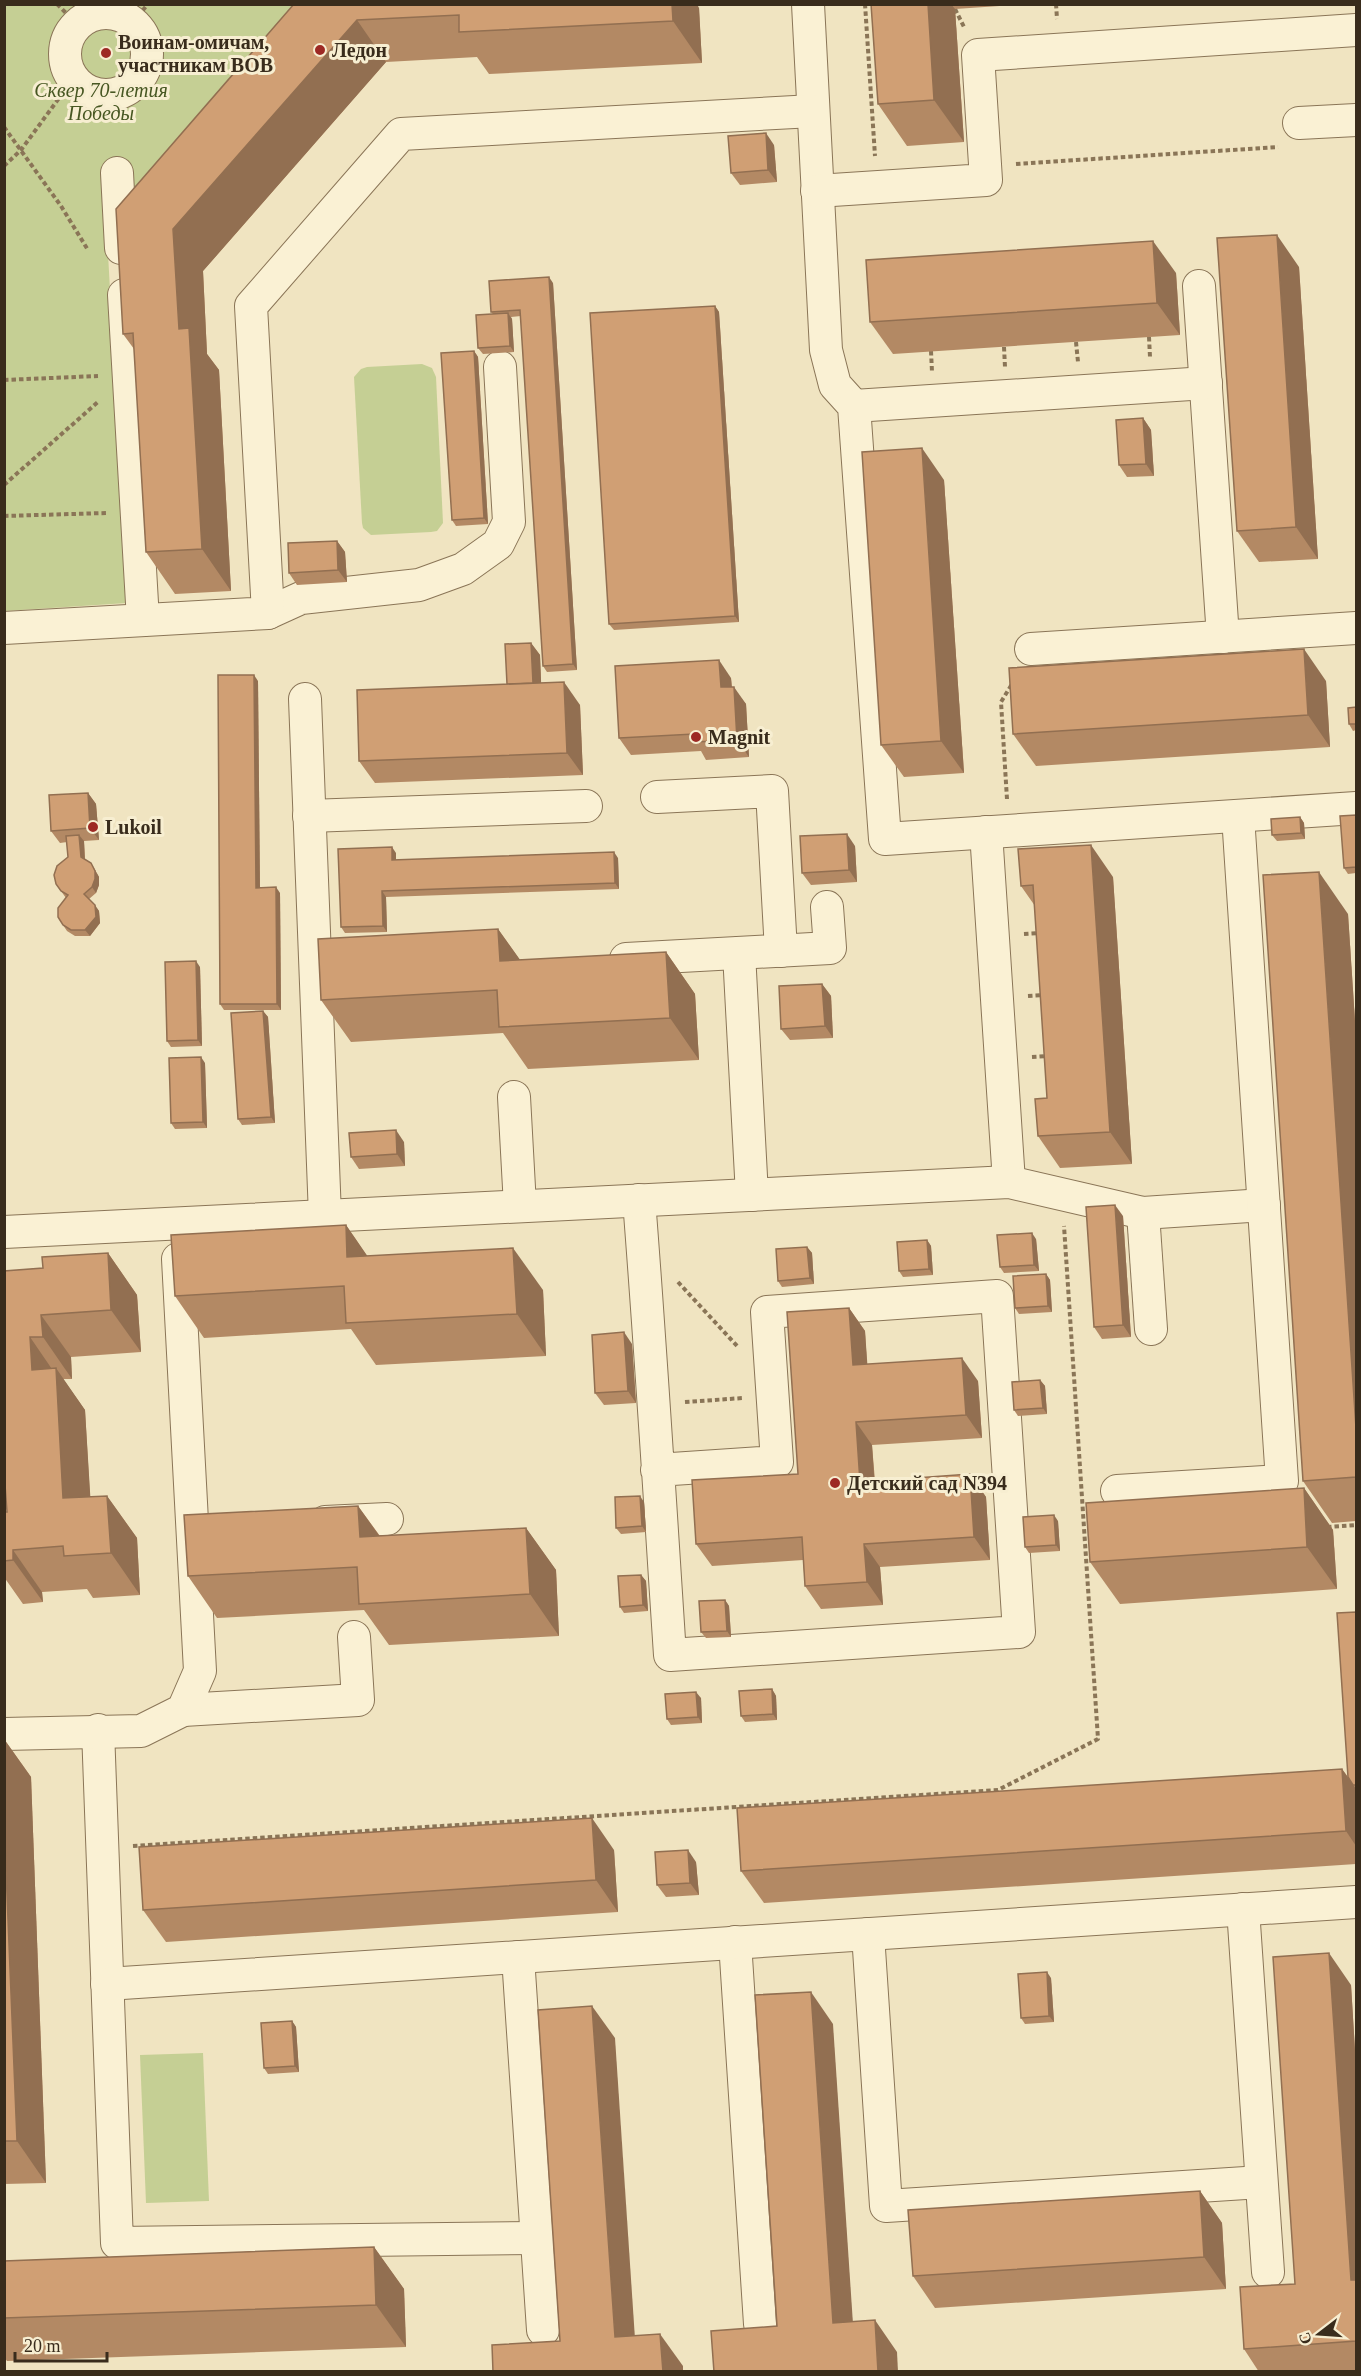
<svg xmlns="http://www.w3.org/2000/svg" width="1361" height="2376" font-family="Georgia,serif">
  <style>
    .green { fill: #c5cf94 }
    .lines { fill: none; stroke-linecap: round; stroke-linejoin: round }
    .minor-casing { stroke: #8a7557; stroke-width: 34 }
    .path { stroke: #8a7557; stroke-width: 4; stroke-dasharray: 4.5 3; stroke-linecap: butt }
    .minor { stroke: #faf1d4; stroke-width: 32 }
    .wall { fill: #b38964 }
    .shaded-wall { fill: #926f51 }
    .building { fill: #d09f74; stroke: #926f51; stroke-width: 1.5 }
    .poi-dot { fill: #9d2924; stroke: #f7eed1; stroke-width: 2 }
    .labels { text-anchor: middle; stroke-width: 6; stroke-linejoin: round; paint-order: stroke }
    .poi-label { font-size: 20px; font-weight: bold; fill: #392c1c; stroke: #f7eed1; text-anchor: start }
    .park-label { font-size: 20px; font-style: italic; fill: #475722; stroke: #f7eed1 }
  </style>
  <rect width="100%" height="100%" fill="#f0e4c1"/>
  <g class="green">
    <path d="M5 5H321L107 235 127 603 5 611Z"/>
    <path d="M422 364 432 368 436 377 443 523 437 531 431 532 371 535 363 528 362 523 354 377 361 369 367 367Z"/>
    <path d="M203 2053 209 2201 146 2203 140 2055Z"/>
  </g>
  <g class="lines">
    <g class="minor-casing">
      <g id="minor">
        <path d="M808 4 826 350 835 385 854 406 885 839 1356 808"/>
        <circle cx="106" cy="54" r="41"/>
        <path d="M1299 123 1356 120"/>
        <path d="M117 173 121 248"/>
        <path d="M817 191 986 180 978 55 1356 30"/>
        <path d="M1199 286 1223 637"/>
        <path d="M124 295 143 620"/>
        <path d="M854 406 1206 383"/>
        <path d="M268 613 301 598 419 585 463 569 498 544 509 522 500 367"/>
        <path d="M4 628 268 613 251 306 401 134 813 111"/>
        <path d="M1031 649 1356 628"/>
        <path d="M305 699 325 1216"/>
        <path d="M657 797 772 791 781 951"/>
        <path d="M309 816 586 806"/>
        <path d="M986 832 1009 1182"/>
        <path d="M739 953 752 1195"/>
        <path d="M626 959 830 948 827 907"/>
        <path d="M514 1097 520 1206"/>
        <path d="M639 1200C651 1352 660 1503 670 1655L1019 1632 997 1296 767 1312 777 1462 657 1470"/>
        <path d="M1143 1213 1151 1329"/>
        <path d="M4 1232 1009 1182 1143 1213 1264 1205"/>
        <path d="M1117 1491 1282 1481 1238 816"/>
        <path d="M325 1522 387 1519"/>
        <path d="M183 1710 358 1700 354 1637"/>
        <path d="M98 1730 117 2243 537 2238"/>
        <path d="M4 1734 141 1731 183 1710 200 1671 178 1259"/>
        <path d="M1243 1909 1268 2272"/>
        <path d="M868 1934 886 2206 1261 2182"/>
        <path d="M735 1942 760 2324"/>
        <path d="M518 1957 543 2330"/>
        <path d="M107 1984 1356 1902"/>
      </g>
    </g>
    <g class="path">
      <path d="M57 4 77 24"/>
      <path d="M865 4 875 156"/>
      <path d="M1056 4 1057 19"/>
      <path d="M955 9 964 27"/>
      <path d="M133 22 148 4"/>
      <path d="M4 127 61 206 88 250"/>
      <path d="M1016 164 1278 147"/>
      <path d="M4 166 21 150 73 79"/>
      <path d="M1149 337 1150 357"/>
      <path d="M1076 342 1078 362"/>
      <path d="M1004 347 1005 367"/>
      <path d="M931 351 932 372"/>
      <path d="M4 380 98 376"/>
      <path d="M4 485 99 401"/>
      <path d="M4 516 106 513"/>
      <path d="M1007 799 1001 702 1012 684"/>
      <path d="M1024 934 1040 933"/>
      <path d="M1028 996 1044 995"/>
      <path d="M1032 1057 1048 1056"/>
      <path d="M678 1282 738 1347"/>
      <path d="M685 1402 743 1398"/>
      <path d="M1327 1527 1356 1525"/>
      <path d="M133 1846 998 1790 1098 1739 1064 1226"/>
    </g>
    <use href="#minor" class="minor"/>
  </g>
  <g class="wall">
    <path d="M294 4 699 8 702 63 489 74 477 57 386 62 203 271 207 354 219 370 231 591 175 594 146 552 134 349 123 334Z"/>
    <path d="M871 4H1029L955 9 964 142 907 146 878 104Z"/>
    <path d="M774 145 777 182 740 185 731 173Z"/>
    <path d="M1299 267 1318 559 1259 562 1237 531Z"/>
    <path d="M1176 273 1180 335 893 354 870 322Z"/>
    <path d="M553 283 577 670 547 672 543 666 521 316 511 317 512 319 514 352 483 354 478 348 493 314 491 312Z"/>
    <path d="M715 306 719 312 739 622 614 630 609 624Z"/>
    <path d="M474 351 478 357 488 524 456 526 452 520Z"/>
    <path d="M1143 418 1151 430 1154 476 1127 477 1119 465Z"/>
    <path d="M944 480 964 773 904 777 881 745Z"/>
    <path d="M337 541 345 552 347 582 297 585 289 573Z"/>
    <path d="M531 643 540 655 541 683 580 705 583 775 375 783 359 761 507 684Z"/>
    <path d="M731 678 732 687 746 704 749 757 706 760 701 751 631 755 619 738Z"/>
    <path d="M258 681 260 888 280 893 281 1010H224L220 1004Z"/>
    <path d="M1326 681 1330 747 1036 766 1013 734Z"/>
    <path d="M1356 707V730L1353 731 1349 724Z"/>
    <path d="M88 793 96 804 99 840 84 841 85 859 91 863 99 877V885L96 893 89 899 99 911 100 923 90 936H75L67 931 63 925 66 898 56 884 68 857 67 842 60 843 51 831Z"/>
    <path d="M1356 815V873L1348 874 1344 868Z"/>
    <path d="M1300 817 1304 823 1305 839 1277 841 1272 835Z"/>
    <path d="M855 846 857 882 811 885 802 873Z"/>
    <path d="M396 853V860L618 858 619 889 386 897 387 932 345 933 341 927Z"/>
    <path d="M1113 877 1132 1164 1060 1168 1038 1136 1047 1098 1035 906 1021 886Z"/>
    <path d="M1348 914 1356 1036V1521L1332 1523 1303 1481Z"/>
    <path d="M498 929 520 960 666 952 695 994 699 1060 528 1069 503 1033 351 1042 321 1000Z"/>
    <path d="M200 967 202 1046 171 1047 167 1041Z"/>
    <path d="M822 984 831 996 833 1038 790 1040 781 1029Z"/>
    <path d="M263 1011 268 1017 275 1123 242 1125 238 1119Z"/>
    <path d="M205 1063 207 1128 175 1129 171 1123Z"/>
    <path d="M404 1142 405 1166 359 1169 351 1157Z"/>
    <path d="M1123 1216 1131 1337 1102 1339 1094 1327Z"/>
    <path d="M346 1225 367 1256 543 1290 546 1356 376 1365 351 1329 204 1338 175 1296Z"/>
    <path d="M1036 1239 1039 1271 1004 1273 1000 1267Z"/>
    <path d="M927 1240 931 1246 933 1275 903 1277 899 1271Z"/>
    <path d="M807 1247 812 1253 814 1284 782 1287 778 1281Z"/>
    <path d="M108 1253 137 1295 141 1352 71 1357 72 1379H63L85 1410 90 1497 107 1496 137 1538 140 1595 93 1598 87 1589 42 1592 43 1602 23 1604 4 1577V1512H7L4 1271 43 1268Z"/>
    <path d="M1046 1274 1050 1280 1052 1312 1019 1314 1015 1308Z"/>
    <path d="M849 1308 865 1331 867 1364 978 1381 982 1438 872 1445 875 1481 970 1474 986 1497 990 1560 880 1567 883 1605 821 1609 805 1586 803 1560 712 1566 696 1544 798 1474Z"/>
    <path d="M632 1344 636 1403 604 1405 595 1393Z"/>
    <path d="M1040 1380 1045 1386 1047 1414 1018 1416 1014 1410Z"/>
    <path d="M1304 1488 1333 1530 1337 1589 1120 1604 1090 1562Z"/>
    <path d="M644 1502 646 1532 621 1534 616 1528Z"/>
    <path d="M358 1506 380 1536 526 1528 556 1570 559 1636 389 1645 364 1610 217 1618 188 1576Z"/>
    <path d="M1058 1521 1060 1551 1029 1553 1025 1547Z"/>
    <path d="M641 1575 646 1581 648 1611 624 1613 620 1607Z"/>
    <path d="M725 1600 729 1606 731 1637 706 1638 701 1632Z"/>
    <path d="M1356 1612V1864L764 1903 741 1871 1342 1769 1348 1777Z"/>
    <path d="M772 1689 776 1696 777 1720 745 1722 741 1716Z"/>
    <path d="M701 1698 702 1723 671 1725 667 1719Z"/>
    <path d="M4 1739 31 1777 46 2183 4 2184Z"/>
    <path d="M614 1850 618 1912 166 1942 143 1910Z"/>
    <path d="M696 1862 699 1895 666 1897 657 1885Z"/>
    <path d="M1051 1978 1054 2022 1025 2024 1021 2018Z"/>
    <path d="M1351 1985 1356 2066V2372H1259L1244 2349 1295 2284Z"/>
    <path d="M292 2021 296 2027 299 2072 268 2074 264 2068Z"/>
    <path d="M1200 2191 1222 2223 1226 2289 935 2308 913 2276Z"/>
    <path d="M374 2247 404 2289 406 2347 7 2361 4 2357V2261Z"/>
  </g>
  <g class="shaded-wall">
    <path d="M672 4H697L699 8 702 63 673 21Z"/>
    <path d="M928 4H951L955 9 964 142 934 100Z"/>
    <path d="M357 20 386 62 203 271 207 354 219 370 231 591 202 549 179 329 173 229Z"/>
    <path d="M766 133 774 145 777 182 768 170Z"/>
    <path d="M1277 235 1299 267 1318 559 1296 527Z"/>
    <path d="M1153 241 1176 273 1180 335 1157 303Z"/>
    <path d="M549 277 553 283 577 670 573 664Z"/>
    <path d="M715 306 719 312 739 622 735 616Z"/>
    <path d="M508 313 512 319 514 352 510 346Z"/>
    <path d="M474 351 478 357 488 524 484 518Z"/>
    <path d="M1143 418 1151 430 1154 476 1146 464Z"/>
    <path d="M922 448 944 480 964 773 941 741Z"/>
    <path d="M337 541 345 552 347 582 338 570Z"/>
    <path d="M531 643 540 655 542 705 533 693Z"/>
    <path d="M1304 649 1326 681 1330 747 1308 715Z"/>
    <path d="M719 660 731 678 733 705 721 687Z"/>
    <path d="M254 675 258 681 260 894 256 888Z"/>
    <path d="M564 682 580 705 583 775 567 753Z"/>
    <path d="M734 687 746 704 749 757 737 740Z"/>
    <path d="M88 793 96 804 99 840 90 828Z"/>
    <path d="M1300 817 1304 823 1305 839 1301 833Z"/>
    <path d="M847 834 855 846 857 882 849 870Z"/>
    <path d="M79 835 84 841 85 863 81 857Z"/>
    <path d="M1091 845 1113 877 1132 1164 1110 1132Z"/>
    <path d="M392 847 396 853V866L392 860Z"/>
    <path d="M614 852 618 858 619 889 615 883Z"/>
    <path d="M91 863 99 877V885L96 893 92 887Z"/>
    <path d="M1319 872 1348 914 1356 1036V1428Z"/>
    <path d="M276 887 280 893 281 1010 277 1004Z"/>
    <path d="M382 891 386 897 387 932 383 926Z"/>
    <path d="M95 905 99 911 100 923 90 936 85 930Z"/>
    <path d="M498 929 528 971 500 961Z"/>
    <path d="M666 952 695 994 699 1060 670 1018Z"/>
    <path d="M196 961 200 967 202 1046 198 1040Z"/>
    <path d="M822 984 831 996 833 1038 825 1026Z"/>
    <path d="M263 1011 268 1017 275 1123 271 1117Z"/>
    <path d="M201 1057 205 1063 207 1128 203 1122Z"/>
    <path d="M396 1130 404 1142 405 1166 397 1154Z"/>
    <path d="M1115 1205 1123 1216 1131 1337 1123 1325Z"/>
    <path d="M346 1225 375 1267 347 1257Z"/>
    <path d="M1032 1233 1036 1239 1039 1271 1034 1265Z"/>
    <path d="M927 1240 931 1246 933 1275 929 1269Z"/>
    <path d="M807 1247 812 1253 814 1284 810 1278Z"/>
    <path d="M513 1248 543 1290 546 1356 517 1314Z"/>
    <path d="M108 1253 137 1295 141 1352 111 1310Z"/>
    <path d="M1046 1274 1050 1280 1052 1312 1048 1306Z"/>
    <path d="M849 1308 865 1331 869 1388 853 1365Z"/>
    <path d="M41 1315 71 1357 72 1379 43 1337Z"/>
    <path d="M624 1332 632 1344 636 1403 628 1391Z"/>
    <path d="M30 1337 56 1375V1368L85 1410 93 1540 63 1498 32 1370Z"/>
    <path d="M962 1358 978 1381 982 1438 966 1415Z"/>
    <path d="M1040 1380 1045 1386 1047 1414 1043 1408Z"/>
    <path d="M856 1422 872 1445 876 1504 860 1482Z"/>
    <path d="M970 1474 986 1497 990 1560 974 1537Z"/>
    <path d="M1304 1488 1333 1530 1337 1589 1307 1547Z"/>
    <path d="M107 1496 137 1538 140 1595 111 1553Z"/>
    <path d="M640 1496 644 1502 646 1532 642 1526Z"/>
    <path d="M358 1506 388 1548 360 1537Z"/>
    <path d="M1054 1515 1058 1521 1060 1551 1056 1545Z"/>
    <path d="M526 1528 556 1570 559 1636 530 1594Z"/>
    <path d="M864 1544 880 1567 883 1605 867 1582Z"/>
    <path d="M13 1550 42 1592 43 1602 13 1560Z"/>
    <path d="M641 1575 646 1581 648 1611 643 1605Z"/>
    <path d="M725 1600 729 1606 731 1637 727 1631Z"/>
    <path d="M772 1689 776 1696 777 1720 773 1714Z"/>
    <path d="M696 1692 701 1698 702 1723 698 1717Z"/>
    <path d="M4 1739 31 1777 46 2183 17 2141 4 1821Z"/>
    <path d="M1342 1769 1356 1789V1846L1346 1831Z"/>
    <path d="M592 1818 614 1850 618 1912 596 1880Z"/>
    <path d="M688 1850 696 1862 699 1895 690 1883Z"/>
    <path d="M1329 1953 1351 1985 1356 2066V2289L1351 2280Z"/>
    <path d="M1047 1972 1051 1978 1054 2022 1049 2016Z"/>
    <path d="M811 1992 833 2024 855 2354 833 2323Z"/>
    <path d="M592 2006 615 2038 637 2369 615 2337Z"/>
    <path d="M292 2021 296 2027 299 2072 295 2066Z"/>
    <path d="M1200 2191 1222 2223 1226 2289 1204 2257Z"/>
    <path d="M374 2247 404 2289 406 2347 376 2305Z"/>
    <path d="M875 2320 897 2352 898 2372H878Z"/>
    <path d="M660 2334 683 2366V2372H663Z"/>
  </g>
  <g class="building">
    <path d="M294 4H672L673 21 459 32V15L357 20 173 229 179 329 189 328 202 549 146 552 133 333 123 334 116 209Z"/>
    <path d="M871 4H928L934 100 878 104Z"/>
    <path d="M766 133 768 170 731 173 728 136Z"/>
    <path d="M1277 235 1296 527 1237 531 1217 238Z"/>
    <path d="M1153 241 1157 303 870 322 866 260Z"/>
    <path d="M549 277 573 664 543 666 520 310 491 312 489 281Z"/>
    <path d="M715 306 735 616 609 624 590 313Z"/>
    <path d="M508 313 510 346 478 348 476 315Z"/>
    <path d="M474 351 484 518 452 520 441 353Z"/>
    <path d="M1143 418 1146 464 1119 465 1116 420Z"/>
    <path d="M922 448 941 741 881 745 862 452Z"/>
    <path d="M337 541 338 570 289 573 288 543Z"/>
    <path d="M531 643 533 683 507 684 505 644Z"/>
    <path d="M1304 649 1308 715 1013 734 1009 668Z"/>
    <path d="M719 660 721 687H734L737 740 694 742V734L619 738 615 666Z"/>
    <path d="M218 675H254L256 888 276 887 277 1004H220Z"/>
    <path d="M564 682 567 753 359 761 357 690Z"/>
    <path d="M1356 707V724H1349L1348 708Z"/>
    <path d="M88 793 90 828 51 831 49 795Z"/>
    <path d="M1356 815V867L1344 868 1340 816Z"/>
    <path d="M1300 817 1301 833 1272 835 1271 819Z"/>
    <path d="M847 834 849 870 802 873 800 836Z"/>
    <path d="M79 835 81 857 91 863 95 871V879L92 887 84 894 95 905 96 917 85 930H71L63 925 58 917V908L68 895 61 891 56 884 54 875 57 866 68 857 66 836Z"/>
    <path d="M1091 845 1110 1132 1038 1136 1035 1099 1047 1098 1034 900 1033 885 1021 886 1018 849Z"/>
    <path d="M392 847V860L614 852 615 883 382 891 383 926 341 927 338 849Z"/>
    <path d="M1319 872 1356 1428V1477L1303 1481 1263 875Z"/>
    <path d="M498 929 500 961 666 952 670 1018 499 1027 497 990 321 1000 318 939Z"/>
    <path d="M196 961 198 1040 167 1041 165 962Z"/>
    <path d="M822 984 825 1026 781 1029 779 986Z"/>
    <path d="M263 1011 271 1117 238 1119 231 1013Z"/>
    <path d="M201 1057 203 1122 171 1123 169 1058Z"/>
    <path d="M396 1130 397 1154 351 1157 349 1133Z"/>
    <path d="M1115 1205 1123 1325 1094 1327 1086 1207Z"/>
    <path d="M346 1225 347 1257 513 1248 517 1314 346 1323 344 1286 175 1296 171 1235Z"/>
    <path d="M1032 1233 1034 1265 1000 1267 997 1235Z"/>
    <path d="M927 1240 929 1269 899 1271 897 1242Z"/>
    <path d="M807 1247 810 1278 778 1281 776 1249Z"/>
    <path d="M108 1253 111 1310 41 1315 43 1337H30L32 1370 56 1368 63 1498 107 1496 111 1553 64 1556 63 1546 13 1550V1560L4 1561V1512H7L4 1471V1271L43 1268 42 1257Z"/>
    <path d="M1046 1274 1048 1306 1015 1308 1013 1276Z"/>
    <path d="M849 1308 853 1365 962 1358 966 1415 856 1422 860 1482 970 1474 974 1537 864 1544 867 1582 805 1586 802 1537 696 1544 692 1480 798 1474 787 1312Z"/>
    <path d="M624 1332 628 1391 595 1393 592 1335Z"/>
    <path d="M1040 1380 1043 1408 1014 1410 1012 1382Z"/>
    <path d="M1304 1488 1307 1547 1090 1562 1086 1503Z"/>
    <path d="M640 1496 642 1526 616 1528 615 1497Z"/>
    <path d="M358 1506 360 1537 526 1528 530 1594 359 1604 357 1567 188 1576 184 1515Z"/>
    <path d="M1054 1515 1056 1545 1025 1547 1023 1517Z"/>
    <path d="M641 1575 643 1605 620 1607 618 1576Z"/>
    <path d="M725 1600 727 1631 701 1632 699 1601Z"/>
    <path d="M1356 1612V1785H1353L1348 1777 1337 1613Z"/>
    <path d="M772 1689 773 1714 741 1716 739 1691Z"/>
    <path d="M696 1692 698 1717 667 1719 665 1694Z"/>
    <path d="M1342 1769 1346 1831 741 1871 737 1808Z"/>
    <path d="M592 1818 596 1880 143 1910 139 1847Z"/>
    <path d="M4 1821 17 2141H4Z"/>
    <path d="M688 1850 690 1883 657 1885 655 1852Z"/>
    <path d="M1329 1953 1351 2280H1356V2341L1244 2349 1240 2287 1295 2284 1273 1957Z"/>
    <path d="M1047 1972 1049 2016 1021 2018 1018 1974Z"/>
    <path d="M811 1992 833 2323 875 2320 878 2372H714L711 2331 777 2326 755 1995Z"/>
    <path d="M592 2006 615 2337 660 2334 663 2372H493L492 2345 560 2341 538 2010Z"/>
    <path d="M292 2021 295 2066 264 2068 261 2023Z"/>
    <path d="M1200 2191 1204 2257 913 2276 908 2210Z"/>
    <path d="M374 2247 376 2305 4 2318V2261Z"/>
  </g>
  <g class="poi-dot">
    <circle cx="320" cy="50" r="6"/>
    <circle cx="106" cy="53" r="6"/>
    <circle cx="696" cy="737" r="6"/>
    <circle cx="93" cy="827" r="6"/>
    <circle cx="835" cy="1483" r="6"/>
  </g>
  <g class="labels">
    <g class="poi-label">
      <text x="118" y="49">Воинам-омичам,<tspan x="118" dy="23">участникам ВОВ</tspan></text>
      <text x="332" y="57">Ледон</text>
      <text x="708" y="744">Magnit</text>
      <text x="105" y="834">Lukoil</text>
      <text x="847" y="1490">Детский сад N394</text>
    </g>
    <g class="park-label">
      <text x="101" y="97">Сквер 70-летия<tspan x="101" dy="23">Победы</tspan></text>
    </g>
  </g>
  <rect width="1361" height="2376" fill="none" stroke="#392c1c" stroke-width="12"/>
  <g transform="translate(1319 2334) rotate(253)" stroke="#f7eed1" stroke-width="4.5" paint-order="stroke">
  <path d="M0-4.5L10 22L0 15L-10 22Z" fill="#392c1c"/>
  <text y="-9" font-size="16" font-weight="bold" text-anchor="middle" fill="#392c1c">С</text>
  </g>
  <path d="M15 2352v9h92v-9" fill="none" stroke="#392c1c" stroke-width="3"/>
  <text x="24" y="2352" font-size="18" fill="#392c1c" stroke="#f7eed1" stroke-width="4.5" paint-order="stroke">20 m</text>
</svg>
